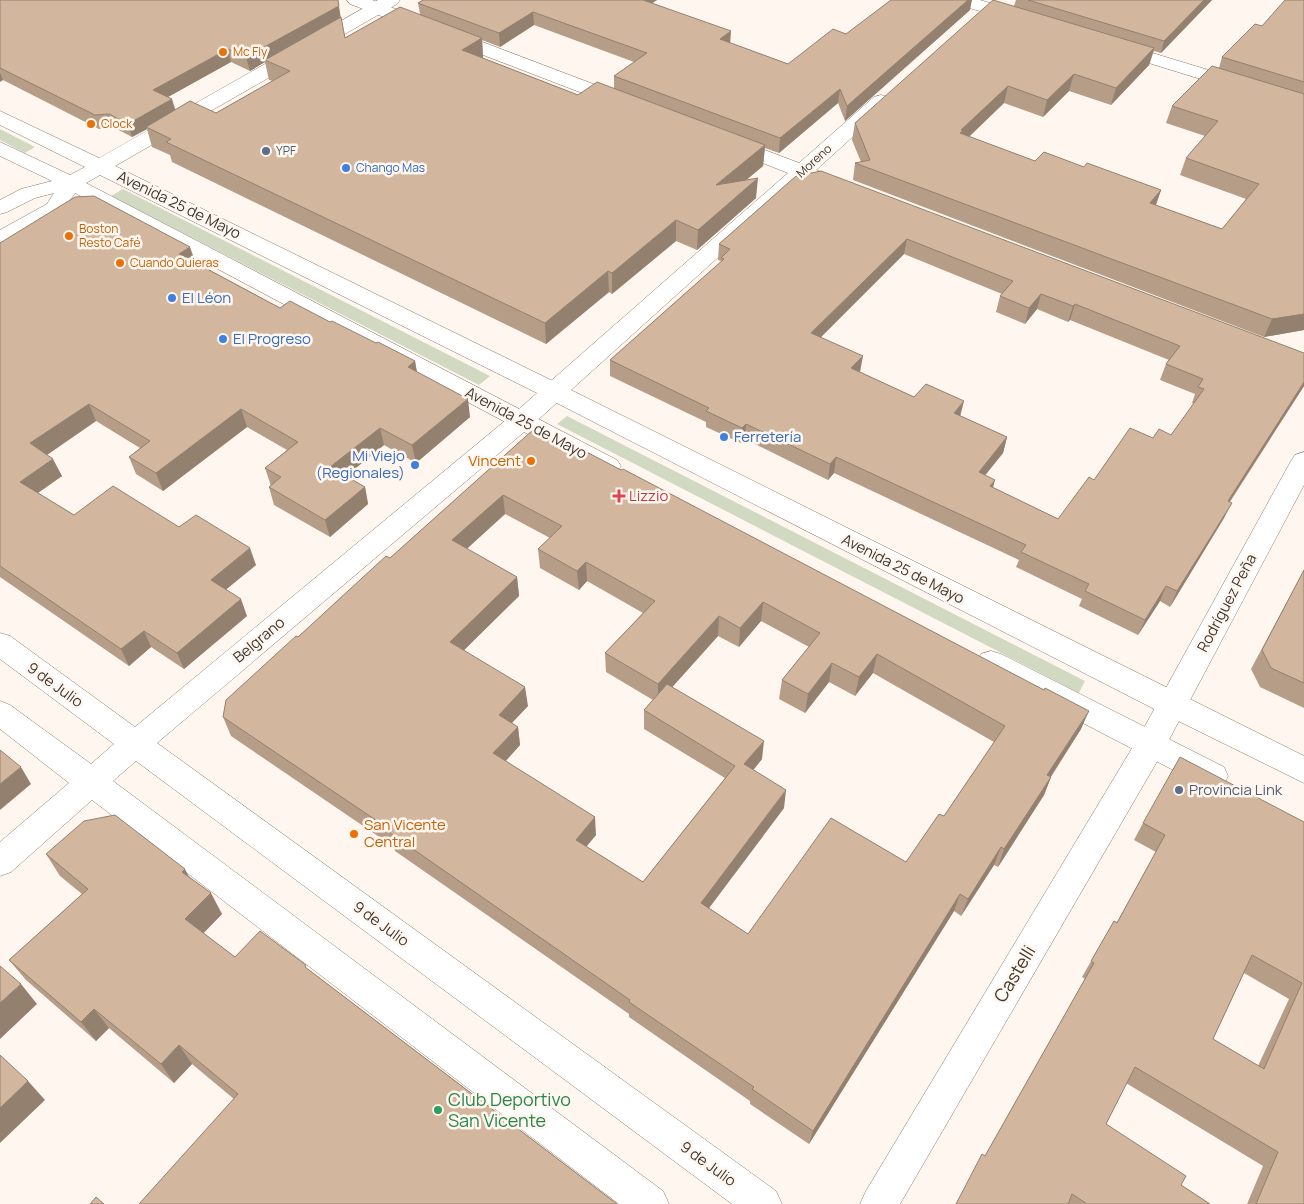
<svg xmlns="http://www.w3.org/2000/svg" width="1304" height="1204" font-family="Manrope,sans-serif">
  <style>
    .green { fill: #d1d9c2 }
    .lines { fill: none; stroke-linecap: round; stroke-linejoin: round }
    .street-casing { stroke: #8d7b6a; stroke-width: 1 }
    .secondary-casing { stroke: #8d7b6a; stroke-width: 1 }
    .street { fill: #fff; fill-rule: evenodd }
    .secondary { fill: #fff; fill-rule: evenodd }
    .wall { fill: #b59d88; fill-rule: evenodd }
    .shaded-wall { fill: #93806f }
    .building { fill: #d2b79e; stroke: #93806f; fill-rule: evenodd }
    .food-dot { fill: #e8710a; stroke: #fff7ef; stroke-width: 2 }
    .service-dot { fill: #5c6f8a; stroke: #fff7ef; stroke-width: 2 }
    .shop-dot { fill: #3f7fe0; stroke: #fff7ef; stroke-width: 2 }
    .health-dot { fill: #e0444e; stroke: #fff7ef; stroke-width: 2 }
    .leisure-dot { fill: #2e9e5b; stroke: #fff7ef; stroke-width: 2 }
    .labels { text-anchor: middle; stroke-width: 5; stroke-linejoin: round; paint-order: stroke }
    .far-food-label { font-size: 12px; fill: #c56008; stroke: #fff7ef; text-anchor: start }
    .far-service-label { font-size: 12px; fill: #4e5e75; stroke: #fff7ef; text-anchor: start }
    .far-street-label { font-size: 12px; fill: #3f3831; stroke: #fff7ef }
    .far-shop-label { font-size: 12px; fill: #366cbe; stroke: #fff7ef; text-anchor: start }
    .street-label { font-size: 15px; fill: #3f3831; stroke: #fff7ef }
    .shop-label { font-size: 15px; fill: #366cbe; stroke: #fff7ef; text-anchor: start }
    .food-label { font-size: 15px; fill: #c56008; stroke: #fff7ef; text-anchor: end }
    .health-label { font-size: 15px; fill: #be3a42; stroke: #fff7ef; text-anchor: start }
    .service-label { font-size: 15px; fill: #4e5e75; stroke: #fff7ef; text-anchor: start }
    .near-street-label { font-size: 18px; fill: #3f3831; stroke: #fff7ef }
    .near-leisure-label { font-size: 18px; fill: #27864d; stroke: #fff7ef; text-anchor: start }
  </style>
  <rect width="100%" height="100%" fill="#fff7ef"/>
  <g class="green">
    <path d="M0 129 35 147 25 153 0 140Z"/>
    <path d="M123 189 490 376 479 385 111 196Z"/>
    <path d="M567 416 1085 681 1079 693 557 424Z"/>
  </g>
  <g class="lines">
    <g class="street-casing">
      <g id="street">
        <path d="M347 0H372L630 98 633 102 630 106 623 108 616 106 350 4Z"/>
        <path d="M953 0H980L1026 14 1029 18 1026 22 1020 23 956 4Z"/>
        <path d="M1116 42 1304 99V111L1110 51 1107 47 1110 43Z"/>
        <path d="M881 95 888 97 891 101 888 105 816 170 824 173 827 177 824 181 817 183 805 179 530 427 157 743 776 1191 782 1204H732L136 761 113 781 663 1191 669 1204H619L92 800 11 872 0 876V842L69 783 0 729V701L10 705 91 764 114 744 0 659V633L10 636 135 727 512 415 788 173 722 147 719 143 722 139 729 137 736 139 799 163 874 97Z"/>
        <path d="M1304 452V485L1162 753 900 1204H860L866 1191 1140 735 1291 461 1295 455Z"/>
      </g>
    </g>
    <g class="secondary-casing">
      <g id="secondary">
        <path d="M378 0H400L397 4 115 166 563 386 1304 756V783L1162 713 547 398 100 175 86 183 617 460 621 466 617 472 608 475 599 472 75 193 62 212 8 244 0 245V230L47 204 54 193 35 198 7 212 0 214V200L21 189 52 181 0 156V142L70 175 85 167 0 125V111L99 158Z"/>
        <path d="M991 651 1001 654 1224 767 1228 776 1224 785 1213 789 1202 785 981 670 977 662 981 654Z"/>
      </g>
    </g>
    <use href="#street" class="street"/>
    <use href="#secondary" class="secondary"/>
  </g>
  <g class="wall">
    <path d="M0 0 345 38 420 14 418 3 423 0H657L652 3 730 43 788 64 846 34 970 10 845 121 838 103 779 153 765 148 763 166 746 180 756 198 697 250 676 241 612 294 609 292 546 344 172 162 170 155 152 147 147 129 132 137 113 127 99 129 3 80 0 81ZM534 25 634 62 614 76V88L578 95 483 58 482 40 500 47ZM231 62 250 71 265 62 269 80 273 81 216 113 175 110 168 97Z"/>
    <path d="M1016 0H1212L1161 53 1154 51 1149 65 1111 105 1069 91 1043 117 1004 103 969 137 1035 161 1084 167 1161 190 1156 205 1222 229 1246 199 1180 175 1186 158 1205 136 1166 123 1172 106 1219 68 1222 57 1262 26 1304 0V330L1264 337 853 180 855 163 861 162 852 140 855 123 1014 6Z"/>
    <path d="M796 176 1304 353V386L1230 502 1224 518 1170 607 1160 601 1138 635 1079 606 1082 599 1016 567 1019 560 834 473 828 480 745 439 741 443 706 427V422L610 376V360L721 262V261L718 260 719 244ZM904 254 1002 294 1000 296 996 312 1025 324 1037 309 1068 322 1070 320 1169 360 1166 364 1160 380 1195 394 1192 403 1194 404 1171 435 1153 438 1094 480 1058 519 993 488 985 475 1003 453 1007 437 961 416 914 397 860 372 821 337Z"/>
    <path d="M0 243 195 262 280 308 330 322 415 361 417 372 470 417 416 463 384 445 346 476 365 487 368 504 330 537 274 505 269 487 271 486 265 468 287 450 247 427 163 491 136 474 129 457 140 448 96 421 47 455 62 476 38 493 74 515 179 527 256 565 226 589 247 616 184 669 151 647 129 666 0 577Z"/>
    <path d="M534 429 1081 729 1051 777 1044 795 998 867 994 865 961 916 954 911 809 1144 750 1104V1101L629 1017V1014L395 851 394 847 231 736 223 717 298 637 390 558ZM505 514 550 538 538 549 540 568 579 590 587 581 643 613 605 653 606 672 653 700 644 710V729L725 778 643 882 586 846 596 835 506 761 520 745 518 727 512 723 528 706 464 650 519 596 517 577 467 549ZM761 621 809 647 782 680 779 699 805 713 829 682 855 696 873 673 994 742 944 816 906 862 748 934 709 908 784 808 753 770 762 759 672 687 718 636 739 647Z"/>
    <path d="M1304 570V708L1260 687 1251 669Z"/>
    <path d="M1304 822V1204H1247L1263 1166 1126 1083 1106 1124 1181 1185 1210 1204H956L985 1156 1085 979 1082 977 1114 921 1117 922 1156 852 1134 840 1143 823ZM1244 973 1289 999 1258 1066 1213 1039Z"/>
    <path d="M46 854 189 876 222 914 203 933 235 957 308 969 617 1204 234 1099 192 1064 174 1083 109 1028 96 1041 26 980 9 960 82 894 60 876Z"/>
  </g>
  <g class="shaded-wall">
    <path d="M338 0 341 19 265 60V62L250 71 246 57Z"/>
    <path d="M638 0H657L639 12Z"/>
    <path d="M968 0H972L970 10 845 121 847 106Z"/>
    <path d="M1204 0H1212L1161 53 1164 41Z"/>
    <path d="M533 12 534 25 500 47 499 33Z"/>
    <path d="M731 31 730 45 720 39Z"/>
    <path d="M482 38 483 58 464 70 462 50Z"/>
    <path d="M1154 48 1149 65 1111 105 1116 88Z"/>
    <path d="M228 49 231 62 157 103 153 90Z"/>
    <path d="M0 73 3 80 0 82Z"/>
    <path d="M1074 74 1069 91 1043 117 1047 100Z"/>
    <path d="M1008 86 1004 103 960 145V133L961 130Z"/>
    <path d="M840 89 838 103 779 153 780 138Z"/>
    <path d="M172 99 176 112 146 127 147 129 132 137 128 124Z"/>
    <path d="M765 145 763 166 715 206 716 185Z"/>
    <path d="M758 178 756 198 697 250 698 230Z"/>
    <path d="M1161 190 1155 207 1150 203Z"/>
    <path d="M676 220V241L612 294V273Z"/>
    <path d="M907 239 904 254 809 349 811 333Z"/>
    <path d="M190 247 196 264 179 254Z"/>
    <path d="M608 271 609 292 546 344 545 323Z"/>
    <path d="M1041 294 1037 309 1025 324 1029 308Z"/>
    <path d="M1075 304 1070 320 1068 322 1073 306Z"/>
    <path d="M1304 314V330L1264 337 1272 319Z"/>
    <path d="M863 356 860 372 851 368Z"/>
    <path d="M415 361 418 379 408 367Z"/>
    <path d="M1304 382V386L1220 516 1228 501Z"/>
    <path d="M468 399 470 417 416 463 412 445Z"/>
    <path d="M964 401 960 417 954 413Z"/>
    <path d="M89 404 96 421 38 461 30 443Z"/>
    <path d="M241 409 247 427 163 491 156 473Z"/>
    <path d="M746 424 745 439 741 443 742 428Z"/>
    <path d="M380 428 384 445 335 485 330 467Z"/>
    <path d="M1007 437 1003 453 975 488 979 472Z"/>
    <path d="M836 457 834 473 828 480 830 464Z"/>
    <path d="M53 459 62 476 29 499 20 482Z"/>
    <path d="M995 480 991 495 990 486Z"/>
    <path d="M365 487 368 504 330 537 325 520Z"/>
    <path d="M503 495 505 514 455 559 452 540Z"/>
    <path d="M1232 503 1224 518 1170 607 1177 591Z"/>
    <path d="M250 548 256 565 217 597 211 580Z"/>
    <path d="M586 562 587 581 579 590 577 571Z"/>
    <path d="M517 577 519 596 453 661 450 642Z"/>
    <path d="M1166 586 1160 601 1138 635 1145 620Z"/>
    <path d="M241 599 247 616 184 669 177 653Z"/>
    <path d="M763 602 761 621 739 647 740 628Z"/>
    <path d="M719 616 718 636 658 703V684Z"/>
    <path d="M144 631 151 647 129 666 121 649Z"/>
    <path d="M877 654 873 673 855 696 859 677Z"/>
    <path d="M832 663 829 682 805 713 808 694Z"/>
    <path d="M525 687 528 706 502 733 499 715Z"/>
    <path d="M1089 711 1081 729 1040 793 1047 775Z"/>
    <path d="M518 727 520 745 496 771 493 753Z"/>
    <path d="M764 741 762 759 743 783 744 764Z"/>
    <path d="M21 767 31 784 0 810V784Z"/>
    <path d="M1051 777 1044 795 998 867 1004 849Z"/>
    <path d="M786 790 784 808 700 920 701 903Z"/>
    <path d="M595 817 596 835 578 857 576 840Z"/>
    <path d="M1001 847 994 865 961 916 968 899Z"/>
    <path d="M185 869 196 891 182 872Z"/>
    <path d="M211 893 222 914 197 940 185 919Z"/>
    <path d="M960 894 954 911 809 1144 813 1131Z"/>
    <path d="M21 984 37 1004 0 1039V1003Z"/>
    <path d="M94 1009 109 1028 96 1041 81 1022Z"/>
    <path d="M179 1045 192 1064 174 1083 161 1064Z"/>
    <path d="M28 1081 45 1100 0 1143V1108Z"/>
  </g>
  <g class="building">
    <path d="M0 0H338L339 6 246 57 228 49 153 90 172 99 128 124 109 114 95 115 0 68Z"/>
    <path d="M423 0H643L731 31 720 39 788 64 833 29 846 34 891 0H968L847 106 840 89 780 138 614 76 647 53 533 12 499 33 418 3Z"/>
    <path d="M993 0 1154 48 1116 88 1074 74 1047 100 1008 86 961 130 963 131 960 133 1035 161 1044 152 1084 167 1087 163 1161 190 1150 203 1222 229 1259 184 1186 158 1218 121 1172 106 1212 66 1304 94V314L1272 319 855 163 870 160 855 123Z"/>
    <path d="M1028 0H1204L1164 41Z"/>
    <path d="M1285 0H1304V82L1222 57 1255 24 1262 26Z"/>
    <path d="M400 7 482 38 462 50 578 95 597 82 765 145 716 185 758 178 698 230 676 220 612 273 608 271 545 323 166 142 171 139 146 127 190 101 216 113 290 71 265 60 341 17 345 38Z"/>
    <path d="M821 171 1304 353V382L1228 501 1232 503 1177 591 1166 586 1145 620 1085 591 1089 584 1021 552 1026 545 836 457 830 464 746 424 742 428 706 411 709 408 610 360 724 259 721 258 730 249 719 244 796 176ZM907 239 1013 281 1000 296 1029 308 1041 294 1073 306 1075 304 1180 346 1166 364 1203 379 1198 387 1204 389 1171 435 1159 429 1153 438 1130 428 1094 480 1089 477 1058 519 990 486 995 480 979 472 1007 437 954 413 964 401 926 384 914 397 851 368 863 356 811 333Z"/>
    <path d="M94 196 190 247 179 254 280 308 290 301 330 322 332 321 376 343 378 342 415 361 408 367 468 399 412 445 380 428 330 467 365 487 325 520 269 487 281 477 265 468 298 442 241 409 156 473 129 457 150 441 89 404 30 443 53 459 20 482 74 515 113 486 179 527 196 515 250 548 211 580 241 599 177 653 144 631 121 649 0 566V243L75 197Z"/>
    <path d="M534 429 573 450 577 447 621 470 623 469 1044 690 1045 688 1089 711 1047 775 1051 777 1004 849 1001 847 968 899 960 894 813 1131 752 1089 754 1087 629 1002 630 1000 390 833 392 831 223 717 226 700 296 636 298 637 386 556 390 558ZM503 495 562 526 538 549 577 571 586 562 655 601 605 653 658 684 719 616 740 628 763 602 820 633 782 680 808 694 832 663 859 677 877 654 1005 726 944 816 939 814 906 862 831 818 748 934 701 903 786 790 744 764 764 741 667 684 644 710 735 766 643 882 576 840 595 817 493 753 518 727 499 715 525 687 450 642 517 577 452 540Z"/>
    <path d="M1304 570V683L1271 668 1262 650Z"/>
    <path d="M0 750 21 767 0 784Z"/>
    <path d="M1180 757 1304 822V1204H1256L1278 1152 1135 1067 1106 1124 1186 1176 1181 1185 1210 1204H1087L1072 1194 1068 1204H956L982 1154 985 1156 1094 963 1091 961 1114 921 1117 923 1165 835 1143 823ZM1252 955 1302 983 1264 1069 1213 1039Z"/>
    <path d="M115 815 185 869 182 872 211 893 185 919 235 957 260 931 306 965 305 967 617 1204H139L238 1094 179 1045 161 1064 94 1009 81 1022 9 960 88 889 46 854 84 821Z"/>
    <path d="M0 966 21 984 0 1003Z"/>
    <path d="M0 1055 28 1081 0 1108Z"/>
    <path d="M96 1197 104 1204H90Z"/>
  </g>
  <g class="food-dot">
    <circle cx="223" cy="52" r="5"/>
    <circle cx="91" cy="124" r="5"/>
    <circle cx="69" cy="236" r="5"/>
    <circle cx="120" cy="263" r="5"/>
    <circle cx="531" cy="461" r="5"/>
    <circle cx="354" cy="834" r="5"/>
  </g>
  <g class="service-dot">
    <circle cx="266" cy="151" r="5"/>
    <circle cx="1179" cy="790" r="5"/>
  </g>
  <g class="shop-dot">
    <circle cx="346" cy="168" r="5"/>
    <circle cx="172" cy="298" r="5"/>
    <circle cx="223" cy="339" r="5"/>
    <circle cx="724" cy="437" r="5"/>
    <circle cx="415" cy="465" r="5"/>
  </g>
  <path class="health-dot" d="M616.5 488.5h5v5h5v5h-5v5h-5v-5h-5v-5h5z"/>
  <circle class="leisure-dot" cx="438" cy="1110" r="5"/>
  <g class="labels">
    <g class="far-food-label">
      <text x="233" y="56">Mc Fly</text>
      <text x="101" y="128">Clock</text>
      <text x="79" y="233">Boston<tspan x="79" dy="14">Resto Café</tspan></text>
      <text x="130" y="267">Cuando Quieras</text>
    </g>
    <g class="far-service-label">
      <text x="276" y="155">YPF</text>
    </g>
    <g class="far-street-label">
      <text transform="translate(814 161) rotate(-42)" y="4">Moreno</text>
    </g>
    <g class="far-shop-label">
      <text x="356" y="172">Chango Mas</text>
    </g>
    <g class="street-label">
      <text transform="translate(179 205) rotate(26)" y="5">Avenida 25 de Mayo</text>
      <text transform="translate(526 423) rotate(28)" y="5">Avenida 25 de Mayo</text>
      <text transform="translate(903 569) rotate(27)" y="5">Avenida 25 de Mayo</text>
      <text transform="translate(1227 603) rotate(-62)" y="5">Rodríguez Peña</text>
      <text transform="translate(259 640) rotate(-40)" y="5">Belgrano</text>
      <text transform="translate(55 685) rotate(36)" y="5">9 de Julio</text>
      <text transform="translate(381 924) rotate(36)" y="5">9 de Julio</text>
      <text transform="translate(708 1164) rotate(36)" y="5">9 de Julio</text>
    </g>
    <g class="shop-label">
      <text x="182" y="303">El Léon</text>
      <text x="233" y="344">El Progreso</text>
      <text x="734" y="442">Ferretería</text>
      <text x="405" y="461" text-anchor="end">Mi Viejo<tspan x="405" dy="17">(Regionales)</tspan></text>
    </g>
    <g class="food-label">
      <text x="521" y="466">Vincent</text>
      <text x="364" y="830" text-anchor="start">San Vicente<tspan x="364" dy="17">Central</tspan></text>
    </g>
    <g class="health-label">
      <text x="629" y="501">Lizzio</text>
    </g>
    <g class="service-label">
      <text x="1189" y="795">Provincia Link</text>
    </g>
    <g class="near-street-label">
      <text transform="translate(1015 974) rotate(-59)" y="6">Castelli</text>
    </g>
    <g class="near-leisure-label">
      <text x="448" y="1106">Club Deportivo<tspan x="448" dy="21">San Vicente</tspan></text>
    </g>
  </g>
</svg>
